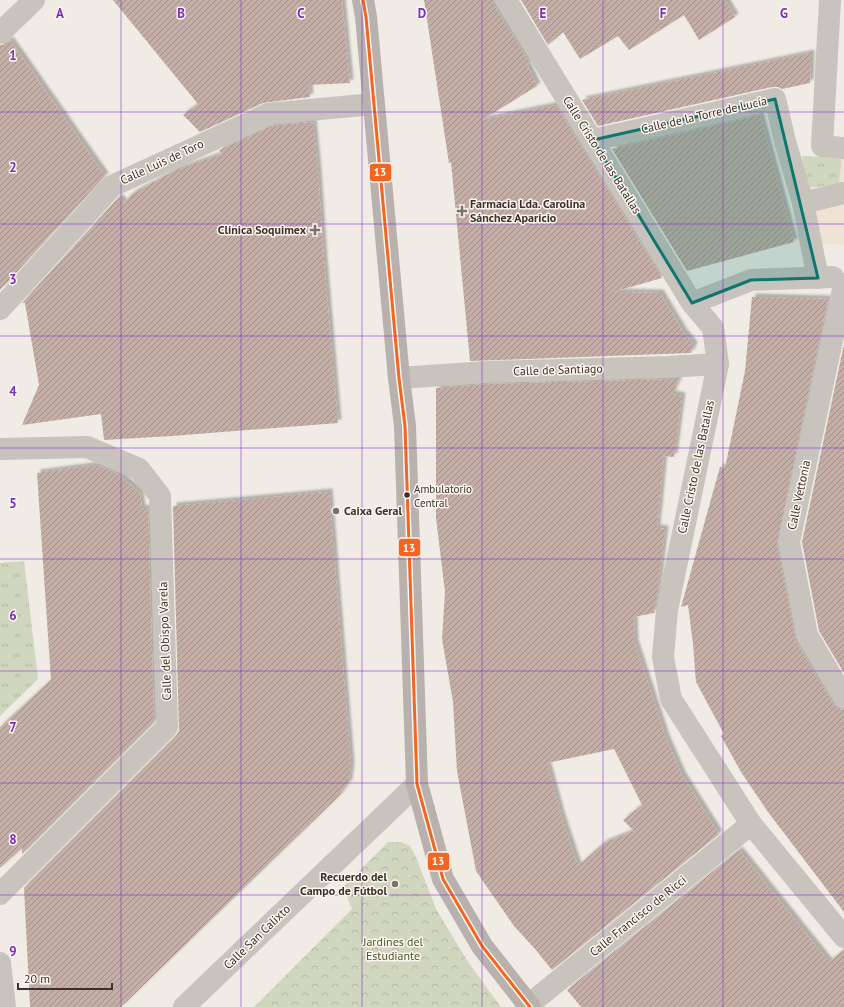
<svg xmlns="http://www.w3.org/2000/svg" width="844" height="1007" font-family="'PT Sans',sans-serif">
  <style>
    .grass { fill: url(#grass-tufts) }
    .forest { fill: url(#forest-crowns) }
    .plaza { fill: #eee3d5 }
    .building { fill: url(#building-hatch); fill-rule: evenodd; filter: url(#shadow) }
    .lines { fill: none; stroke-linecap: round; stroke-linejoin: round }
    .minor { stroke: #c9c3be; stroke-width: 22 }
    .major { stroke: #b8b1ad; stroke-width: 22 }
    .bus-1-casing { stroke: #fbf5ee; stroke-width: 6 }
    .bus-1 { stroke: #f26522; stroke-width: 3 }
    .marked { fill: #0f766e; fill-opacity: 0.2; stroke: #0f766e; stroke-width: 3; stroke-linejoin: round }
    .grid { fill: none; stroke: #7b2cbf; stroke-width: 1; stroke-opacity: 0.55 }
    .poi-dot { fill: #7a716c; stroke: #fbf5ee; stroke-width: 1.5 }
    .bus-dot { fill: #3b302b; stroke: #fbf5ee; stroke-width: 1.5 }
    .labels { text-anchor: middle; stroke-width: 3; stroke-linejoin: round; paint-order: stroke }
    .bus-label { font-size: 11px; fill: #3b302b; stroke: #fbf5ee; text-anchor: start }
    .street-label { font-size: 12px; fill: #3b302b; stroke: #fbf5ee }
    .poi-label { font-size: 12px; font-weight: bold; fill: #3b302b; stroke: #fbf5ee; text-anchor: start }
    .park-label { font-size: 12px; fill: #4a5a2e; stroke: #fbf5ee }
    .grid-label { font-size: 13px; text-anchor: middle; font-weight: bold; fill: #7b2cbf; stroke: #fbf5ee; stroke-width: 3; stroke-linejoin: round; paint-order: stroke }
    .line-badge { stroke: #fbf5ee; stroke-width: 1.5 }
    .badge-label { font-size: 11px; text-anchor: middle; font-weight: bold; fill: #fff }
  </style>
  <defs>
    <pattern id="grass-tufts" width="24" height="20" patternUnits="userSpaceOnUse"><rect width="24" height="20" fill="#d1d6bf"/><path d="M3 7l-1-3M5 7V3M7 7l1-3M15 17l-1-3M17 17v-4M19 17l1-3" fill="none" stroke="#b4b8a4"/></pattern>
    <pattern id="forest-crowns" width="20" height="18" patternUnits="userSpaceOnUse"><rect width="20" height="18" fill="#d1d6bf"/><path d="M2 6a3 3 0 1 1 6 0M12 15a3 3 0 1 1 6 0" fill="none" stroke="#b4b8a4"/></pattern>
    <pattern id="building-hatch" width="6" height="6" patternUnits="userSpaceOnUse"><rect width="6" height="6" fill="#c3afa7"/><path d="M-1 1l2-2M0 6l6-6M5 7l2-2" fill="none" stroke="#a08f88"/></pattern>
    <filter id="shadow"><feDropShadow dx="3.5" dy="-3.5" stdDeviation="1" flood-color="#0004"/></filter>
  </defs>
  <rect width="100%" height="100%" fill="#f0ebe5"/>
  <g class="grass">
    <path d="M802 156 842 158 839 185 807 188Z"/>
    <path d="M24 561 38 679 0 716V563Z"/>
  </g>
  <path class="forest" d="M388 842H401L410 846 416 857 436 909 470 965 501 1007H254L352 909 343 887Z"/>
  <path class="plaza" d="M842 158H844V245L820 243 807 188 839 185Z"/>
  <g class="building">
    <path d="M113 0H342L350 83 309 85 310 97 263 103 200 132 183 115 198 104Z"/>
    <path d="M424 0H494L495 7 529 62 527 65 537 86 482 120 556 105 662 278 613 292 660 293 684 333 694 345 691 353 470 361 451 162 449 163Z"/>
    <path d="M521 0H725L735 17 699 40 684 15 629 50 618 36 580 59 563 32 548 45Z"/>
    <path d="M10 40 105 176 0 290V45H3Z"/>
    <path d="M811 53 810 83 782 89 778 87H772L598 126 582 100Z"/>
    <path d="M760 115 794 242 687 271 612 149Z"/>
    <path d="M313 122 318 172 324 261 338 423 172 436 104 440 101 414 22 425 39 385 25 303H22L119 197 124 203 132 194 176 170 222 154 219 150 271 126Z"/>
    <path d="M752 297 828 299 777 544 796 641 833 704 838 709 844 710V912L768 812 741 772 721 736 724 734 696 682 693 644 688 605 681 607 720 467 725 468 745 371Z"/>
    <path d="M844 344V673L819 631 802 542Z"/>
    <path d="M679 379 672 394 682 396 674 457 664 456 657 528 665 529 657 597 654 613 634 617 635 643 666 738 682 775 719 834 552 970 535 949 514 926 476 871 457 771 453 702 442 639 445 592 436 518V388L488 384ZM614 749 642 805 623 820 634 831 604 843 578 866 562 818 547 763Z"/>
    <path d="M97 465 118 474 140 493 142 509 148 508 154 722 22 854V848L0 868V727L51 680 37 473Z"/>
    <path d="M329 492 351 766 349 782 339 796 121 1007H30L24 888 176 736 179 731 173 506Z"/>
    <path d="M739 850 829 962 844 950V1007H581L567 990Z"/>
  </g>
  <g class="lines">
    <g class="minor">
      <path d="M506 0 692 303 713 328 718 364 667 610 663 657 671 699 751 824 844 937"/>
      <path d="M830 0 822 146 844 148"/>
      <path d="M0 33 34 0"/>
      <path d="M593 140 775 99 785 141 803 203 818 278"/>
      <path d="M803 203 844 193"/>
      <path d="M844 284 789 542 807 635 844 698"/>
      <path d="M692 303 751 280 833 277"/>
      <path d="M0 309 112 186 268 114 373 104"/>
      <path d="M399 378 487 372 668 367 718 364"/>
      <path d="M0 449 87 447 139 469 160 496 167 727 0 894"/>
      <path d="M0 963 5 1007"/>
      <path d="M184 1007 417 784"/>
      <path d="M526 1007 751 824"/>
    </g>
    <path class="major" d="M363 0 366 17 399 378 405 426 417 784 443 879 482 946 530 1007"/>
    <g class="bus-1-casing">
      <path id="bus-1" d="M363 0 366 17 399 378 405 426 417 784 443 879 482 946 530 1007"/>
    </g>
    <use href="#bus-1" class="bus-1"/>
  </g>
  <path class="marked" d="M775 99 818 278 751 280 692 303 593 140Z"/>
  <path class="grid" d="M121 0V1007M241 0V1007M362 0V1007M482 0V1007M603 0V1007M723 0V1007M0 112H844M0 224H844M0 336H844M0 448H844M0 559H844M0 671H844M0 783H844M0 895H844"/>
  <g class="poi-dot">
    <path d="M460 205h4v4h4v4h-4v4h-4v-4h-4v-4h4z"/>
    <path d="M313 224h4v4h4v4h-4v4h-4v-4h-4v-4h4z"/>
    <circle cx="336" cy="511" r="4"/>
    <circle cx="395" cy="884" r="4"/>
  </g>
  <circle class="bus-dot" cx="407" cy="495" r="3.5"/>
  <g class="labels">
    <g class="bus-label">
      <text x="414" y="493">Ambulatorio<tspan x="414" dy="14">Central</tspan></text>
    </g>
    <g class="street-label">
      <text transform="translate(704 115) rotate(-13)" y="4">Calle de la Torre de Lucía</text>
      <text transform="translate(602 155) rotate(58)" y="4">Calle Cristo de las Batallas</text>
      <text transform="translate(162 162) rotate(-25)" y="4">Calle Luis de Toro</text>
      <text transform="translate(558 370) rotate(-2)" y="4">Calle de Santiago</text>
      <text transform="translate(696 467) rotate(-78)" y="4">Calle Cristo de las Batallas</text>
      <text transform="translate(799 495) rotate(-78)" y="4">Calle Vettonia</text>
      <text transform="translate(165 641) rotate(-92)" y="4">Calle del Obispo Varela</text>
      <text transform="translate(638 916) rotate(-39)" y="4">Calle Francisco de Ricci</text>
      <text transform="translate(257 937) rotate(-44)" y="4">Calle San Calixto</text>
    </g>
    <g class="poi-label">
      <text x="470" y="208">Farmacia Lda. Carolina<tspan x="470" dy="14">Sánchez Aparicio</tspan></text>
      <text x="306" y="234" text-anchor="end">Clínica Soquimex</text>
      <text x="344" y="515">Caixa Geral</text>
      <text x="387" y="881" text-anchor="end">Recuerdo del<tspan x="387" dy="14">Campo de Fútbol</tspan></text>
    </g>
    <g class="park-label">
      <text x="393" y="946">Jardines del<tspan x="393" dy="14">Estudiante</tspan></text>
    </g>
  </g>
  <g class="grid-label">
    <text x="60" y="18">A</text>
    <text x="181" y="18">B</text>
    <text x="301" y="18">C</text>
    <text x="422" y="18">D</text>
    <text x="543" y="18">E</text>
    <text x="663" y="18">F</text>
    <text x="784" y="18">G</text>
    <text x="13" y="60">1</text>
    <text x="13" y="172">2</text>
    <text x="13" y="284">3</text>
    <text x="13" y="396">4</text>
    <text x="13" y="508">5</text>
    <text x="13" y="620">6</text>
    <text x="13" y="732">7</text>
    <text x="13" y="844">8</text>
    <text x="13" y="956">9</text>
  </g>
  <g class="line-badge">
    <rect x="369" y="163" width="23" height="19" rx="4" fill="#f26522"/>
    <rect x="398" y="538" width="23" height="19" rx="4" fill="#f26522"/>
    <rect x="427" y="852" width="23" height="19" rx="4" fill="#f26522"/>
  </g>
  <g class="badge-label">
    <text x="380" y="176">13</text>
    <text x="409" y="552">13</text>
    <text x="438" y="865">13</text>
  </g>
  <path d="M18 983v6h94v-6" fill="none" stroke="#3b302b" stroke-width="2"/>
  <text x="24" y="983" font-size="12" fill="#3b302b" stroke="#fbf5ee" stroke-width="3" paint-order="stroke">20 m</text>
</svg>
